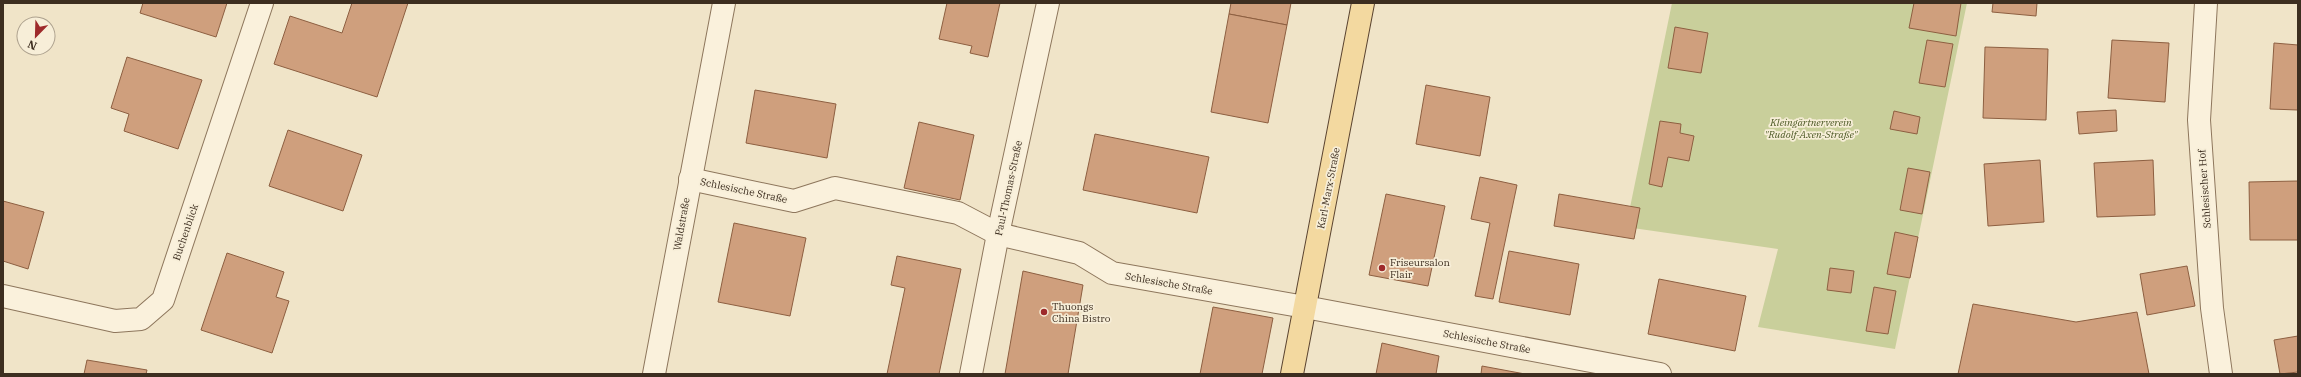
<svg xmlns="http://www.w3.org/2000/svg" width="2301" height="377" font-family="'IBM Plex Serif',serif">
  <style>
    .green { fill: #c9cf9b }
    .building { fill: #cf9f7d; stroke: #8d5f41 }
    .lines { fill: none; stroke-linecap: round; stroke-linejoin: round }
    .minor-casing { stroke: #8d765c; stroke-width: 24 }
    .major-casing { stroke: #5b4430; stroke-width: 24 }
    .minor { stroke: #faf1dc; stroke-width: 22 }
    .major { stroke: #f3d9a0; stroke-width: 22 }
    .poi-dot { fill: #9e2a2b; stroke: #f7eed8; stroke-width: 1.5 }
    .labels { text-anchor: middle; stroke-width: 3.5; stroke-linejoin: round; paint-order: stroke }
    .park-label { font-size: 10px; font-style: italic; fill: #4d5a26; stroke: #f7eed8 }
    .street-label { font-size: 10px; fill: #3d2e20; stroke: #f7eed8 }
    .poi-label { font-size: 10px; fill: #3d2e20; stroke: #f7eed8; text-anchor: start }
  </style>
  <rect width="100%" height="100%" fill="#f0e4c8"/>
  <path class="green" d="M1672 3H1967L1895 349 1758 327 1778 249 1626 227Z"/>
  <g class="building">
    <path d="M143 3H227L216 37 140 13Z"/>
    <path d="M352 3H408L377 97 274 64 290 16 342 33Z"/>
    <path d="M947 3H1000L988 57 970 53 972 46 939 39Z"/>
    <path d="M1231 3H1291L1287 25 1229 14Z"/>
    <path d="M1914 3H1961L1956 36 1909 28Z"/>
    <path d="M1993 3H2037L2036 16 1992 12Z"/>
    <path d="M1229 14 1287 25 1268 123 1211 112Z"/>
    <path d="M1675 27 1708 33 1701 73 1668 68Z"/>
    <path d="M1927 40 1953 44 1945 87 1919 83Z"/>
    <path d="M2112 40 2169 43 2165 102 2108 98Z"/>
    <path d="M2274 43 2298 45V110L2270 109Z"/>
    <path d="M1985 47 2048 49 2046 120 1983 118Z"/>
    <path d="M127 57 202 80 178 149 124 131 129 114 111 108Z"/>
    <path d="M1426 85 1490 97 1480 156 1416 144Z"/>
    <path d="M755 90 836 104 827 158 746 143Z"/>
    <path d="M2116 110 2117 131 2079 134 2077 112Z"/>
    <path d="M1894 111 1920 117 1917 134 1890 129Z"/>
    <path d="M1660 121 1681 124 1680 133 1694 136 1689 161 1668 157 1662 187 1649 184Z"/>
    <path d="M919 122 974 135 960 200 904 188Z"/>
    <path d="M288 130 362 155 343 211 269 186Z"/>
    <path d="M1095 134 1209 157 1197 213 1083 190Z"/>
    <path d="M2040 160 2044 222 1988 226 1984 164Z"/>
    <path d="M2153 160 2155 215 2097 217 2094 163Z"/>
    <path d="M1908 168 1930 172 1922 214 1900 210Z"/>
    <path d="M1480 177 1517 185 1493 299 1475 296 1490 223 1471 219Z"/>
    <path d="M2298 181V240H2250L2249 182Z"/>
    <path d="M1386 194 1445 206 1428 286 1369 275Z"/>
    <path d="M1559 194 1640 208 1634 239 1554 226Z"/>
    <path d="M3 201 44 212 28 269 3 261Z"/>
    <path d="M734 223 806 238 790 316 718 302Z"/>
    <path d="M1895 232 1918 237 1910 278 1887 274Z"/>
    <path d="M1509 251 1579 264 1570 315 1499 302Z"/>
    <path d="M227 253 284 272 276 297 289 301 272 353 201 330Z"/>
    <path d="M897 256 961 269 939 374H887L905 288 891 285Z"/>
    <path d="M2187 266 2195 306 2147 315 2140 274Z"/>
    <path d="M1830 268 1854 271 1851 293 1827 290Z"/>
    <path d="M1023 271 1083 285 1068 374H1005Z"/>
    <path d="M1659 279 1746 296 1735 351 1648 334Z"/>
    <path d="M1874 287 1896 291 1888 334 1866 331Z"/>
    <path d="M1973 304 2076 322 2137 312 2149 374H1958Z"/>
    <path d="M1213 307 1273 318 1262 374H1200Z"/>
    <path d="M2298 336V372L2280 374 2274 340Z"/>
    <path d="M1382 343 1439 356 1436 374H1376Z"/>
    <path d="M87 360 147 370 146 374H84Z"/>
    <path d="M1482 366 1525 374H1481Z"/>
  </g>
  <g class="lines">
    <g class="minor-casing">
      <g id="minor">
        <path d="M2206 3 2199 120 2212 308 2221 374"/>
        <path d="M690 179 794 201 835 188 958 213 998 234 1079 253 1112 273 1305 307 1660 374"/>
        <path d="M3 296 115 321 141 319 163 300 262 3"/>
        <path d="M654 374 724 3"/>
        <path d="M971 374 998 234 1048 3"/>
      </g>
    </g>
    <g class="major-casing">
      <path id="major" d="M1292 374 1363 3"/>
    </g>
    <use href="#minor" class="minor"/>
    <use href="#major" class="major"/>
  </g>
  <g class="poi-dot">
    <circle cx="1382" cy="268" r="4"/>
    <circle cx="1044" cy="312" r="4"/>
  </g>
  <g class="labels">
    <g class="park-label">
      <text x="1811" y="126">Kleingärtnerverein<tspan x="1811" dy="12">"Rudolf-Axen-Straße"</tspan></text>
    </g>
    <g class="street-label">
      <text transform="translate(1008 188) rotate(-78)" y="4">Paul-Thomas-Straße</text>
      <text transform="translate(1328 188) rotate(-79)" y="4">Karl-Marx-Straße</text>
      <text transform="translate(2204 189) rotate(-94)" y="4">Schlesischer Hof</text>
      <text transform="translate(744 190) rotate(12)" y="4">Schlesische Straße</text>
      <text transform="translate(681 224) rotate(-80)" y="4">Waldstraße</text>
      <text transform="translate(185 232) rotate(-71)" y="4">Buchenblick</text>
      <text transform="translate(1169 283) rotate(10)" y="4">Schlesische Straße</text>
      <text transform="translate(1487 341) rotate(11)" y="4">Schlesische Straße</text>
    </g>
    <g class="poi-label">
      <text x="1390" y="266">Friseursalon<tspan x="1390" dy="12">Flair</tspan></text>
      <text x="1052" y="310">Thuongs<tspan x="1052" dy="12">China Bistro</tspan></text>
    </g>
  </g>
  <rect width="2301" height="377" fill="none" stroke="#3d2e20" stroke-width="8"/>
  <g transform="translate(36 36) rotate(203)"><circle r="19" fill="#f7eed8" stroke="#ada18e"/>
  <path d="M0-3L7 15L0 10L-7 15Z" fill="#9e2a2b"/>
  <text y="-6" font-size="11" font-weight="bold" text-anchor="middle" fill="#3d2e20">N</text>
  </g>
</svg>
